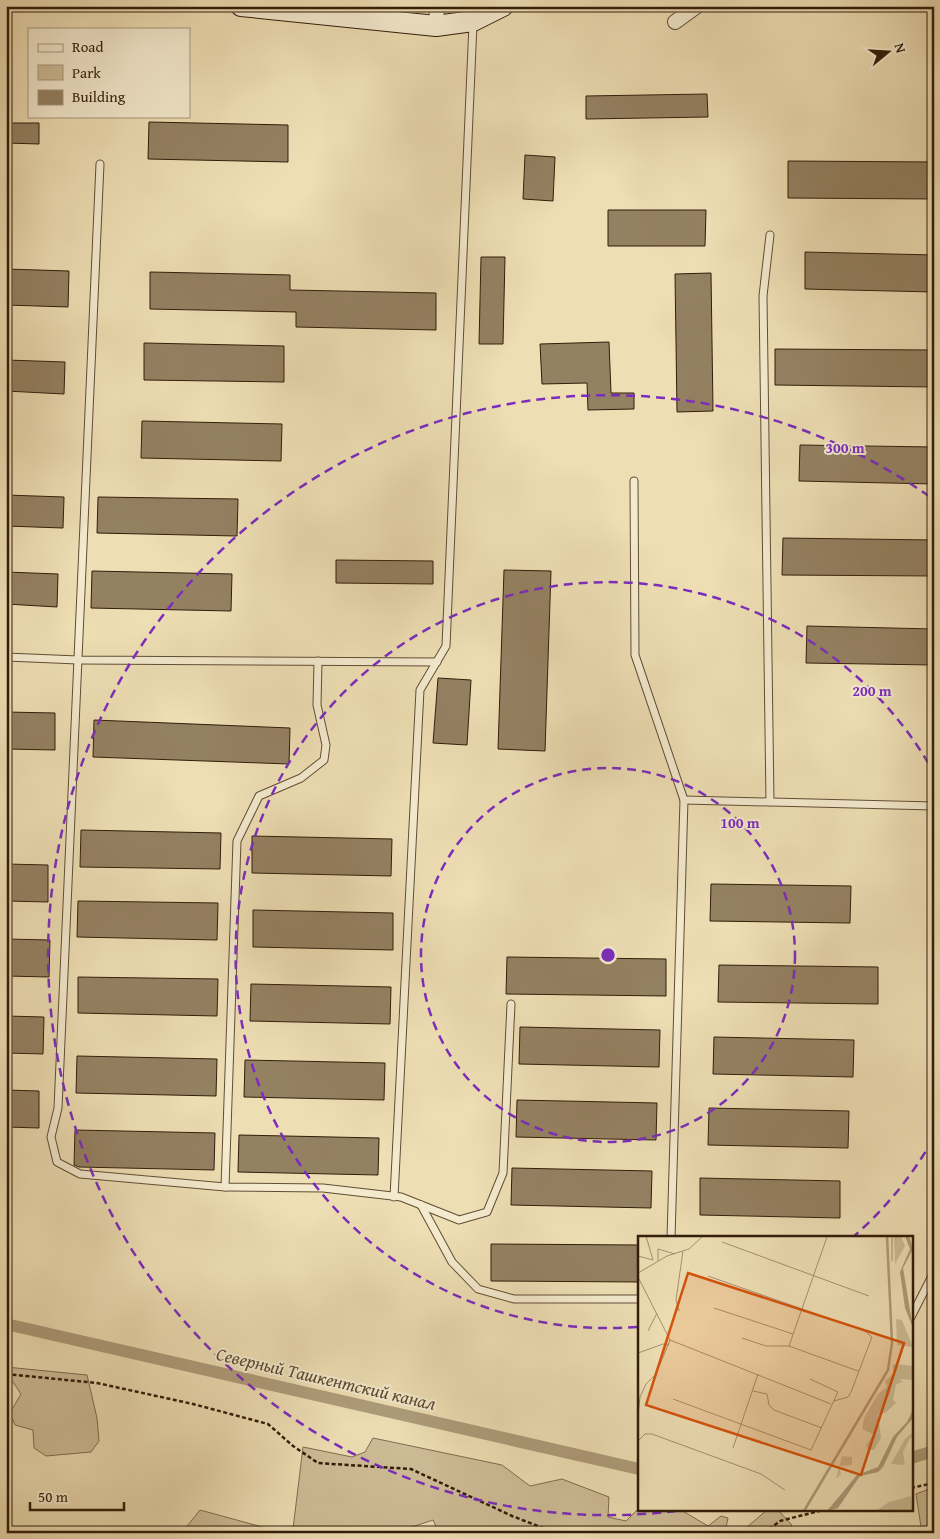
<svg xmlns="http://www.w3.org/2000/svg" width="940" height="1539" font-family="'Gentium Book Plus',serif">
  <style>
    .green { fill: #cebd97; stroke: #806d50 }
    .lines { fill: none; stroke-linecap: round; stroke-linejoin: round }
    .canal { stroke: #ae9c7a; stroke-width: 12 }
    .building { fill: #948162; stroke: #321d0a }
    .lane-casing { stroke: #614d34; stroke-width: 9 }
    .street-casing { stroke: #614d34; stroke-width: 16 }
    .secondary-casing { stroke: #321d0a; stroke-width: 22 }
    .path { stroke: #321d0a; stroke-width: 2.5; stroke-dasharray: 4 2.5; stroke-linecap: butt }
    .lane { stroke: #f4eace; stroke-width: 7 }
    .street { stroke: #f4eace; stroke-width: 14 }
    .secondary { stroke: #f4eace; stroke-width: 20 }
    .ring { fill: none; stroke: #7b2cbf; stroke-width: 2.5; stroke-dasharray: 9 6 }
    .labels { text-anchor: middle; stroke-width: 4; stroke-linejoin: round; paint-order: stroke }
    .water-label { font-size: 18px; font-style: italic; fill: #5d4931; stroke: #f4eace }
    .inset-river { fill: none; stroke: #ae9c7a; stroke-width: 2.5 }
    .inset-road { fill: none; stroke: #a39170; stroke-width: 1 }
    .view { fill: #d6530c; fill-opacity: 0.15; stroke: #d6530c; stroke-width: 2.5 }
    .inset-edge { fill: none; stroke: #321d0a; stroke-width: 2.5 }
    .centre { fill: #7b2cbf; stroke: #f4eace; stroke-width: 2.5 }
    .ring-label { font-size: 15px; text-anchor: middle; font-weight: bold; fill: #7b2cbf; stroke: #f4eace; stroke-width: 4; stroke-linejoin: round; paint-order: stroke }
  </style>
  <rect width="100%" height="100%" fill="#eedeb4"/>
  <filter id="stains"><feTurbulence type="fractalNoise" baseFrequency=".004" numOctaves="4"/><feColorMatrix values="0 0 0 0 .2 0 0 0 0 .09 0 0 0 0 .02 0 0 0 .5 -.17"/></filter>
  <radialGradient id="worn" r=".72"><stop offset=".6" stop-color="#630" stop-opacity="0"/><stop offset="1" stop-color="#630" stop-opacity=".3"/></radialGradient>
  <g class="green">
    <path d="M6 1367 87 1375 97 1418 99 1441 91 1452 46 1456 34 1448 33 1430 15 1425 10 1413 21 1394 11 1379 6 1380Z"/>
    <path d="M373 1438 502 1465 530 1486 562 1479 609 1497 608 1517 626 1521 639 1508V1510H681L708 1526 721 1516 728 1518 725 1533H439L433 1520 412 1527 403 1533H184L183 1531 200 1510 277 1531 293 1529 303 1447 352 1457 365 1452Z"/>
    <path d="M934 1487V1533H922L916 1494Z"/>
    <path d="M767 1510H778L791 1524 793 1533H740Z"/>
  </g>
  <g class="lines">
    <g class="canal">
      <path d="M6 1324 639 1469"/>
      <path d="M911 1458 934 1451"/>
    </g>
  </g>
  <g class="building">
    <path d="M707 94 708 117 586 119V96Z"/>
    <path d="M149 122 288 125V162L148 159Z"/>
    <path d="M6 123H39V144L6 143Z"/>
    <path d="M525 155 555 157 553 201 523 199Z"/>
    <path d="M788 161 934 162V199L788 198Z"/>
    <path d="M608 210H706L705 246H608Z"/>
    <path d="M805 252 934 255V292L805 289Z"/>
    <path d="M481 257H505L503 344H479Z"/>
    <path d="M6 269 69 271 68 307 6 305Z"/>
    <path d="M150 272 290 275V290L436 293V330L296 327V312L150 309Z"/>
    <path d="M711 273 713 411 677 412 675 274Z"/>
    <path d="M609 342 611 393H634V409L588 410 587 383 542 384 540 344Z"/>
    <path d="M144 343 284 346V382L144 380Z"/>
    <path d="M775 349 934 350V387L775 385Z"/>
    <path d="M6 360 65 362 64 394 6 391Z"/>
    <path d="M142 421 282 424 281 461 141 458Z"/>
    <path d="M800 445 934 447V484L799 481Z"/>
    <path d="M6 495 64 497 63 528 6 526Z"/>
    <path d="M98 497 238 499 237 536 97 533Z"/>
    <path d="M783 538 934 540V576L782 575Z"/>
    <path d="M336 560 433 561V584L336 583Z"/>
    <path d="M504 570 551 571 545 751 498 749Z"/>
    <path d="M92 571 232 574 231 611 91 608Z"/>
    <path d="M6 572 58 574 57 607 6 604Z"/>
    <path d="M807 626 934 629V665L806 663Z"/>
    <path d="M438 678 471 680 467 745 433 743Z"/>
    <path d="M6 712 55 713V750L6 749Z"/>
    <path d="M94 720 290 728 289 764 93 757Z"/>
    <path d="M81 830 221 833 220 869 80 867Z"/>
    <path d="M252 836 392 839 391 876 252 873Z"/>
    <path d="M6 864 48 865V902L6 901Z"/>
    <path d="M711 884 851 886 850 923 710 921Z"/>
    <path d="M78 901 218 903 217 940 77 937Z"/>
    <path d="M253 910 393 913V950L253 947Z"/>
    <path d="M6 939 50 940 49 977 6 976Z"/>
    <path d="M507 957 666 959V996L506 994Z"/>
    <path d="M719 965 878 967V1004L718 1002Z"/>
    <path d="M78 977 218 979 217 1016 78 1013Z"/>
    <path d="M251 984 391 987 390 1024 250 1021Z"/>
    <path d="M6 1016 44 1017 43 1054 6 1053Z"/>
    <path d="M520 1027 660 1030 659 1067 519 1064Z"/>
    <path d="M714 1037 854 1040 853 1077 713 1074Z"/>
    <path d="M77 1056 217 1059 216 1096 76 1093Z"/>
    <path d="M245 1060 385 1063 384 1100 244 1097Z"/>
    <path d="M6 1090 39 1091V1128L6 1127Z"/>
    <path d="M517 1100 657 1103 656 1140 516 1137Z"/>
    <path d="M709 1108 849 1111 848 1148 708 1145Z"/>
    <path d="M75 1130 215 1133 214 1170 79 1167 74 1165Z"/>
    <path d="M239 1135 379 1138 378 1175 238 1172Z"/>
    <path d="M512 1168 652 1171 651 1208 511 1205Z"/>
    <path d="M700 1178 840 1181V1218L700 1215Z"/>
    <path d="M491 1244 639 1245V1282L491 1281Z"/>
  </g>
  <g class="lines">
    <g class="lane-casing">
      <g id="lane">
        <path d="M100 164 58 1108 51 1137 57 1162 80 1174 225 1187 323 1188 401 1197 459 1220 487 1212 503 1173 511 1004"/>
        <path d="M634 481 635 655 684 800 671 1238"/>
        <path d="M6 657 78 660 437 662"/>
        <path d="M684 800 934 806"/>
        <path d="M770 802 763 296 770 235"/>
        <path d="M225 1187 237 841 259 796 301 778 324 760 326 745 317 705 318 661"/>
        <path d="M394 1197 420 690 446 646 473 24"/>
        <path d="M421 1205 452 1262 478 1289 514 1299H639"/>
        <path d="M911 1317 934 1272"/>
      </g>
    </g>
    <g class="street-casing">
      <g id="street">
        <path d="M675 22 697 6"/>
        <path d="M436 26 437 6"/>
      </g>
    </g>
    <g class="secondary-casing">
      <path id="secondary" d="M241 6 436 26 473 21 503 6"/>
    </g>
    <g class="path">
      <path d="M6 1374 97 1383 193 1404 268 1424 293 1446 318 1463 411 1469 512 1516 556 1533"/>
      <path d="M911 1488 934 1483"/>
      <path d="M764 1533 780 1521 823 1510"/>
    </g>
    <use href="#lane" class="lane"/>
    <use href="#street" class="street"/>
    <use href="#secondary" class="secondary"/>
  </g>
  <g class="ring">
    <circle cx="608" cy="955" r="187"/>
    <path d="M933 1139A373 373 0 0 1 853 1237M637 1327A373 373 0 1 1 933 771"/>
    <path d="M676 1511A560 560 0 1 1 933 499"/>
  </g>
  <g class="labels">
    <g class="water-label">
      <text transform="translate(326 1379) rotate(13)" y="6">Северный Ташкентский канал</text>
    </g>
  </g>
  <g transform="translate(638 1236)">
    <rect width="275" height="275" fill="#eedeb4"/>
    <path d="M256 0H263L267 10 257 28ZM258 83 264 84 275 111 259 109ZM257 128 275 130V144L261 143 265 146 258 148 255 164 258 167 247 177 240 178 243 202 236 214 230 213 228 210 235 198 224 193 226 182 240 158 249 151 247 145 256 137 254 129ZM275 196V202H272L265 216 267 229 253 228 267 203ZM204 220 214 221V229L201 230 203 238 198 243ZM273 260 275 275H238L251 266Z" fill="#cebd97"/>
    <path d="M267 0H271L275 13 265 32 275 92 267 72 262 36 272 13ZM275 174V182L259 201 245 231 240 236 222 240 200 272 189 275 219 239 240 231 255 201 269 186Z" fill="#ae9c7a"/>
    <path class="inset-river" d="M166 275 250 134 254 107 249 0"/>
    <path class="inset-road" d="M8 0 15 24M84 6 231 60M0 20 15 24M20 25V13L37 18M254 25V0M0 37 29 20 51 13 65 0M70 40 227 95 234 101 213 156 210 161 196 165M0 41 32 104 18 138 8 148 2 161 0 179M76 72 155 98M41 75 38 64 45 15M10 95 19 77M104 102 128 110H151L220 135M32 104 193 168M151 110 189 1M0 117 25 108 31 109M115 155 129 158 131 169 136 174 184 192M35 163 173 214 200 156 172 143M0 205 7 198H14L123 238 147 254M95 212 120 138"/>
    <path class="view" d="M50 37 266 107 223 239 8 169Z"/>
    <rect width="275" height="275" class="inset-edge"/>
  </g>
  <circle cx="608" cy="955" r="8" class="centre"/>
  <g class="ring-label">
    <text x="845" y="453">300 m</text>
    <text x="872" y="696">200 m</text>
    <text x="740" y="828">100 m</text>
  </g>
  <rect width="940" height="1539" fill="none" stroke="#eedeb4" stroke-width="25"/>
  <rect x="8" y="8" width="925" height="1524" fill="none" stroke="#321d0a" stroke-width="2.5"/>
  <rect x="12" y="12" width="915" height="1514" fill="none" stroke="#321d0a"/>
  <rect x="28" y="28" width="162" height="90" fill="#f4eace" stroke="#a69880"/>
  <rect x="38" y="44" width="25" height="8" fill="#f4eace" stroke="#a69880"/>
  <text x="72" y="52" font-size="15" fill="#321d0a">Road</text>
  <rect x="38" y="65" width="25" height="15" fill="#cebd97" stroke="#a69880"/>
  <text x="72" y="78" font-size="15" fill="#321d0a">Park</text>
  <rect x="38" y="90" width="25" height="15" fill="#948162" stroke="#a69880"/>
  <text x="72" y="102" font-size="15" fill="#321d0a">Building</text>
  <g transform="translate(888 52) rotate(72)" stroke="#f4eace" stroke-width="4" paint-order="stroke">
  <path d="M0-4L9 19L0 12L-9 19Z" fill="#321d0a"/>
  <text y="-8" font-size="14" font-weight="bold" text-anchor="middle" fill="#321d0a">N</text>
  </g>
  <path d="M30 1502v8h94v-8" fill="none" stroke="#321d0a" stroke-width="2.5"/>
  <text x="38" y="1502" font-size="15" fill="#321d0a" stroke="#f4eace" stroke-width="4" paint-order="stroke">50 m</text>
  <rect width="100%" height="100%" filter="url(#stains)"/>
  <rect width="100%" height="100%" fill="url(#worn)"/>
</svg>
